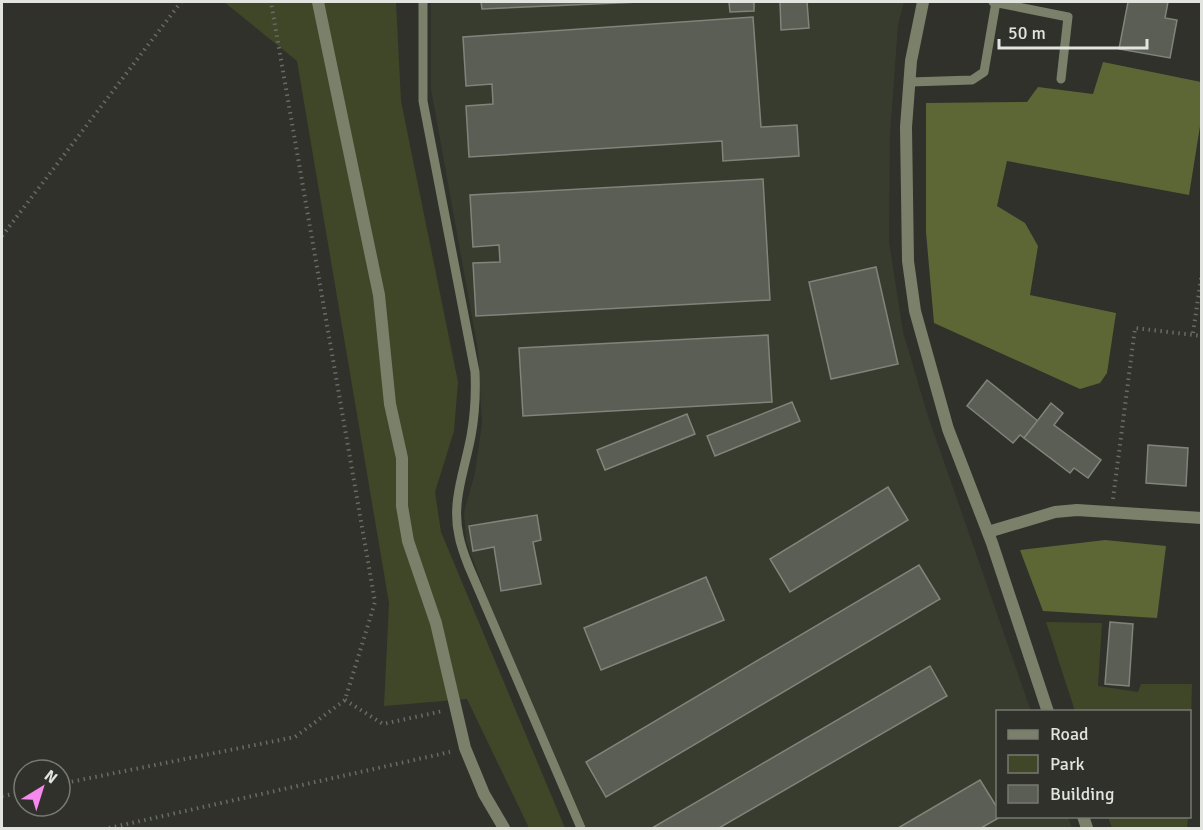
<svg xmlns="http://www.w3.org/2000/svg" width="1203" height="830" font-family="Signika,sans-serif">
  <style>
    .built { fill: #383c2e }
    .green { fill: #404728 }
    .forest { fill: #5c6735 }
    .building { fill: #5b5e55; stroke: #81847b; stroke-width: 1.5 }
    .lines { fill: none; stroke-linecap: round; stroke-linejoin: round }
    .path { stroke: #696b65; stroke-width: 4; stroke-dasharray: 1.5 4.5; stroke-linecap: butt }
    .service { stroke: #7b806a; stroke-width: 9 }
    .minor { stroke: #7b806a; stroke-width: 12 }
  </style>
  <rect width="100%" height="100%" fill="#2f312a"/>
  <path class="built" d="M431 2H904L898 25 890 134 889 241 903 332 927 413 1031 711 998 712V816L1068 817 1072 828H586L488 600 466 541 464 512 475 473 482 423 478 350 431 89Z"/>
  <g class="green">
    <path d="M224 2H396L401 101 458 382 454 431 435 492 441 532 565 828H529L467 699 384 706 389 603 297 61Z"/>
    <path d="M1046 622 1102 623 1098 686 1138 692 1141 684H1192L1190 763V712L1075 711Z"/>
    <path d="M1108 817H1188L1187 828H1112Z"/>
  </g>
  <g class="forest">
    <path d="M1103 62 1201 82V120L1189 195 1007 161 997 206 1025 223 1038 246 1030 295 1116 313 1107 373 1100 383 1080 389 934 323 926 232V103L1027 102 1038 87 1093 94Z"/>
    <path d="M1105 540 1166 546 1157 618 1043 611 1020 550Z"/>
  </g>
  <g class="building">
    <path d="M481 2H640L482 9Z"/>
    <path d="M729 2H754V11L730 12Z"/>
    <path d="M780 2H807L809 28 781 30Z"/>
    <path d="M1128 2H1168L1165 18 1177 20 1170 58 1119 49Z"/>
    <path d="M753 17 761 127 797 125 799 156 723 161 722 141 469 157 466 106 493 104 492 84 466 86 463 37Z"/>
    <path d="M763 179 770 300 476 316 473 263 500 262 499 245 473 247 470 195Z"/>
    <path d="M876 267 898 364 831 379 809 282Z"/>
    <path d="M768 335 772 402 523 416 519 348Z"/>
    <path d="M987 380 1038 421 1024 438 1020 435 1013 443 967 406Z"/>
    <path d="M792 402 800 421 715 456 707 436Z"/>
    <path d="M1051 403 1063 413 1054 425 1101 460 1088 478 1074 468 1070 473 1024 438Z"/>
    <path d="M687 414 695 434 605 470 597 450Z"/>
    <path d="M1148 445 1188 448 1186 486 1146 483Z"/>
    <path d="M888 487 908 520 790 592 770 559Z"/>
    <path d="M537 515 541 540 533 542 541 584 501 591 494 547 473 551 469 526Z"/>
    <path d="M919 565 940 599 606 797 586 762Z"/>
    <path d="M706 577 724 620 601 670 584 628Z"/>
    <path d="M1110 622 1133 624 1129 686 1105 684Z"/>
    <path d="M930 666 947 696 719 828H652Z"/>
    <path d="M980 780 998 809V816H1002L981 828H898Z"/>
  </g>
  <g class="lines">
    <g class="path">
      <path d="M2 236 181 2"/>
      <path d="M1193 333 1202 272"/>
      <path d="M1113 499 1135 328 1202 336"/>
      <path d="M345 700 383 724 443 711"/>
      <path d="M60 784 295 737 345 700 375 602 271 2"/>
      <path d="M2 796 24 792"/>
      <path d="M109 828 450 752"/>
    </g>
    <g class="service">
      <path d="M423 2V101L475 372C476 394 475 414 471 436 465 469 451 502 459 536 461 547 465 557 469 567L581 828"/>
      <path d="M993 2 1068 17 1061 79"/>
      <path d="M910 82 972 80 984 72 996 2"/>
    </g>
    <g class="minor">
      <path d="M318 2 379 295 390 404 402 458V506L408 541 436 623 465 748 484 794 504 828"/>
      <path d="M923 2 911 61 906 127 908 261 915 311 948 429 992 543 1048 712"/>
      <path d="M988 532 1055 512 1077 510 1202 518"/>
      <path d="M1083 816 1087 828"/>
    </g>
  </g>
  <rect width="1203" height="830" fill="none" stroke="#e2e4df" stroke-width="6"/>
  <rect x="996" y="710" width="195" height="108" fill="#2f312a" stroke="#777972" stroke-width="1.5"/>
  <rect x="1008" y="730" width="30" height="9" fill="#7b806a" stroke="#777972" stroke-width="1.5"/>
  <text x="1050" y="740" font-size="18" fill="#e2e4df">Road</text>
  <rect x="1008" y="755" width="30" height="18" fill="#404728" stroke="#777972" stroke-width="1.5"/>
  <text x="1050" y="770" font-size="18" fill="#e2e4df">Park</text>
  <rect x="1008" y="785" width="30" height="18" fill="#5b5e55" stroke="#777972" stroke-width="1.5"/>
  <text x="1050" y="800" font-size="18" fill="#e2e4df">Building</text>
  <g transform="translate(42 788) rotate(38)"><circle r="28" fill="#2f312a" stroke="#777972" stroke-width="1.5"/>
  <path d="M0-4.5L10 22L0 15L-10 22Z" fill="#f589ee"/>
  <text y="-9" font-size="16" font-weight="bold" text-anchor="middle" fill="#e2e4df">N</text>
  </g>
  <path d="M999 39v9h148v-9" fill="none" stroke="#e2e4df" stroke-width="3"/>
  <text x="1008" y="39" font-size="18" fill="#e2e4df" stroke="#2f312a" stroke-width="4.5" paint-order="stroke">50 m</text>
</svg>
